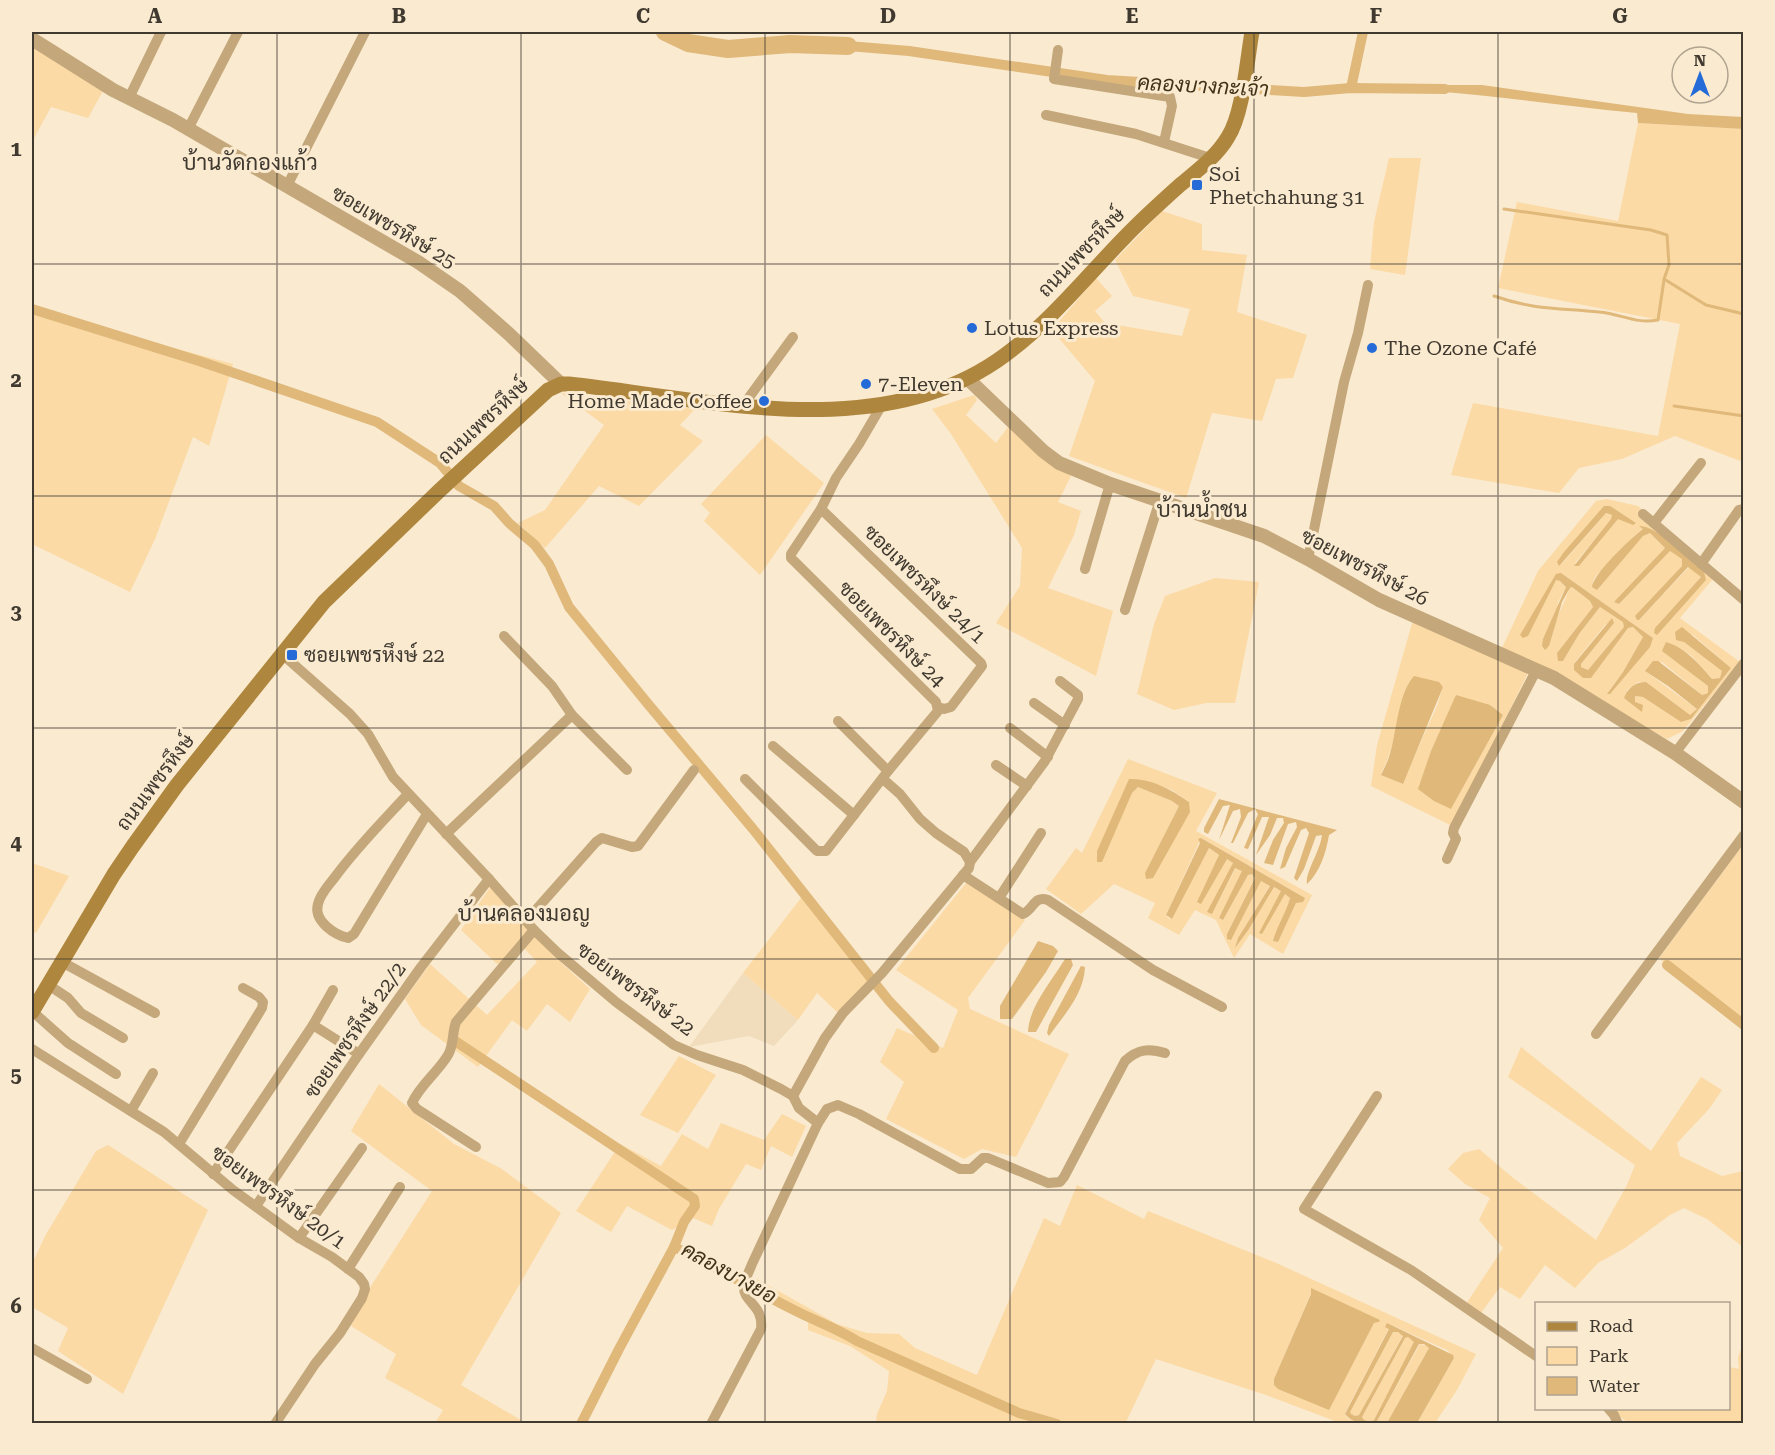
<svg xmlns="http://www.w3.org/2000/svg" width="1775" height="1455" font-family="'Roboto Serif',Sarabun,serif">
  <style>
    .built { fill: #f1ddbc }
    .green { fill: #fbdaa5; fill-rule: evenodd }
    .water { fill: #dfb87a; fill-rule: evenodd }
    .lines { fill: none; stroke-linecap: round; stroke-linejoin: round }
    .stream { stroke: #dfb87a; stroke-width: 3 }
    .canal { stroke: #dfb87a; stroke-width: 10 }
    .river { stroke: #dfb87a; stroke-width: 18 }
    .minor { stroke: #c4a87b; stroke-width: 10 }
    .tertiary { stroke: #c4a87b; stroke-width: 14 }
    .secondary { stroke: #af863d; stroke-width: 15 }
    .grid { fill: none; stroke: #40392f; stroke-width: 1.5; stroke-opacity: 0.55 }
    .poi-dot { fill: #256bd7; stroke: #faead0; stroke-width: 2 }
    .labels { text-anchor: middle; stroke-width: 6; stroke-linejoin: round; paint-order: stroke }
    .poi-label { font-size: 20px; fill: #40392f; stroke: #faead0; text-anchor: start }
    .street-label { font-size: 20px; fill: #40392f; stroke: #faead0 }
    .water-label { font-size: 21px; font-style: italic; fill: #423216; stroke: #faead0 }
    .quarter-label { font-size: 22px; fill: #40392f; stroke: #faead0 }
    .neatline { fill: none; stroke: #40392f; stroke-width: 2 }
    .grid-label { font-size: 20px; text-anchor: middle; font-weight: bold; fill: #40392f }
  </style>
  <rect width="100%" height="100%" fill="#faead0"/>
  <path class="built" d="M743 973 798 1020 774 1046 749 1036 689 1047Z"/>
  <g class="green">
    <path d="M32 44 103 91 88 118 51 107 32 142Z"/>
    <path d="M1638 123 1743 129V462L1675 436 1622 459 1579 468 1559 493 1451 475 1473 403 1658 436 1680 324 1498 288 1517 202 1618 221Z"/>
    <path d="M1389 158H1421L1405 275 1370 269 1374 222Z"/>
    <path d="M1162 211 1202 224V250L1247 255 1237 312 1307 335 1293 378 1276 379 1262 421 1212 413 1186 498 1069 456 1095 381 1052 330 1096 278 1112 296 1095 311 1105 323 1182 336 1190 309 1133 296 1115 260Z"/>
    <path d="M32 304 144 340 233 364 209 446 193 437 155 539 130 592 32 544Z"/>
    <path d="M561 393 695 409 680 425 703 441 639 506 599 486 545 548 518 523 545 510 604 425Z"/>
    <path d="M974 395 977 400 966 415 996 443 1008 427 1071 476 1058 502 1081 511 1074 535 1048 588 1113 611 1096 676 996 623 1020 586 1022 548 951 434 932 409Z"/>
    <path d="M766 435 824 483 760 575 704 521 710 513 701 504Z"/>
    <path d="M1607 499 1638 506 1717 574 1680 618 1740 662 1683 731 1667 739 1502 648 1538 571 1596 501ZM1604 506 1633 525 1618 518 1579 566 1575 563 1612 519V515L1606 513 1560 566ZM1643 529 1656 532 1706 580 1655 628 1701 577 1689 567 1639 620H1637L1636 616 1682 566 1683 559 1670 551 1619 604 1615 602 1665 548 1650 533 1643 536 1592 584 1595 577 1635 535ZM1561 573 1653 638 1607 693 1623 672 1643 637 1633 627 1628 628 1591 677 1574 663 1606 624 1614 623 1581 664V667L1588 670 1624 627V622L1600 607 1579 634 1563 661 1557 653 1593 607 1590 601 1572 587 1570 588 1557 618 1558 602 1566 587 1560 581 1556 580ZM1692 634 1731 668 1691 719 1681 722 1643 697 1635 696V702L1627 690 1638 682H1646L1690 715 1697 709 1645 671 1662 662 1702 695 1708 693V686L1698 678 1667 642 1691 655 1712 679 1720 678 1723 671 1684 642Z"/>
    <path d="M1215 578 1259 582 1235 703H1206L1174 710 1137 694 1154 624 1165 596Z"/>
    <path d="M1413 620 1530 669 1452 826 1371 786 1377 745ZM1409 682 1443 686 1437 706 1402 784 1381 774C1395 746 1400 712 1409 682ZM1490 705 1503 715 1451 809Z"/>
    <path d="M1128 759 1217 793 1196 831 1312 895 1283 954 1250 934 1234 958 1216 920 1195 910 1179 935 1148 918 1155 903 1114 884 1081 914 1046 889 1076 848 1082 853ZM1139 779 1172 790 1189 802 1145 873 1179 806 1172 801 1138 787 1132 793ZM1201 838 1305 898 1296 903 1278 942 1273 941 1286 913 1290 897 1285 894 1279 904 1281 891 1273 887 1249 929 1236 946 1238 938 1270 885 1261 881 1231 939 1227 934 1255 877 1252 874 1248 875 1223 920 1219 918 1243 871 1236 867 1212 914 1233 863 1226 858 1201 903 1219 855 1208 848 1172 919 1168 918 1166 915Z"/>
    <path d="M1743 845V1030L1659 958Z"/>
    <path d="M32 863 69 876 36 933 32 931Z"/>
    <path d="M966 883 1025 920 968 998 970 1009 1069 1054 1016 1157 982 1149 964 1159 886 1119 904 1082 880 1062 897 1028 943 1048 958 1010 896 970Z"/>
    <path d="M491 886 556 958 590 989 570 1022 547 1004 527 1031 512 1020 478 1067 421 1025 405 999 430 964 487 1015 537 962 523 947 505 968 496 963 461 930Z"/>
    <path d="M804 894H808L873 977 838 1013 817 993 798 1020 743 973Z"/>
    <path d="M1521 1047 1651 1151 1701 1077 1722 1090 1709 1109 1677 1143 1680 1156 1722 1176 1743 1171V1247L1707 1219 1684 1208 1670 1215 1625 1248 1598 1263 1575 1288 1545 1265 1520 1299 1500 1287 1481 1313 1466 1304 1503 1248 1479 1220 1490 1198 1465 1184 1448 1169 1463 1153 1479 1149 1512 1177 1596 1240 1627 1185 1635 1165 1508 1077Z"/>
    <path d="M679 1056 716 1075 678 1133 640 1115Z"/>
    <path d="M379 1084 454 1144 502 1169 561 1213 461 1385 526 1423H435L443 1410 385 1378 396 1354 351 1326 371 1286 432 1191 351 1131Z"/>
    <path d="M782 1114 806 1126 792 1157 771 1146 761 1170 746 1164 719 1209 712 1226 693 1218 672 1230 627 1206 611 1232 576 1211 620 1144 661 1166 682 1134 708 1149 721 1123 764 1140Z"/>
    <path d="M108 1145 208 1210 123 1394 58 1351 68 1328 32 1307V1264L45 1236 96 1151Z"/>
    <path d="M1077 1185 1144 1219 1148 1211 1274 1262 1476 1354 1457 1390 1435 1423H1417L1454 1358 1447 1350 1387 1323 1389 1328 1346 1411 1345 1415 1349 1419 1361 1423H1340L1266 1395 1156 1359 1126 1422 1128 1423H882L876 1422 877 1414 887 1391 889 1371 850 1346 808 1330V1319L749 1287 757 1279 837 1324 867 1333 899 1334 915 1348 977 1375 1044 1218 1060 1226ZM1311 1293 1379 1322 1374 1323 1331 1405 1274 1385V1379Z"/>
    <path d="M1393 1332H1398L1403 1335 1359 1415 1354 1416 1350 1414 1349 1412Z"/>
    <path d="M1408 1337 1415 1342 1374 1420 1371 1422 1363 1420 1362 1417 1405 1338Z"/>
    <path d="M1420 1344 1428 1346 1429 1348 1387 1423H1376Z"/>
    <path d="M1743 1344V1423H1628L1611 1409 1728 1408 1729 1367 1739 1369 1738 1357Z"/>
  </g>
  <g class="water">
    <path d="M1433 85H1482L1688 114 1743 117V129L1638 123 1637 113C1569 107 1501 96 1432 91Z"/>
    <path d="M1604 506H1610L1636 523 1633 525 1618 519 1579 566H1574L1611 519 1612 515 1606 513 1559 566 1557 562 1564 552Z"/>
    <path d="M1639 526C1657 525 1690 560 1704 572L1706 580 1657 635 1654 633 1655 628 1701 577 1688 567 1639 620H1637L1635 616 1682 566V559L1670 551 1619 604 1614 602 1665 548 1650 533 1643 536 1597 590 1592 587C1593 574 1631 538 1643 529Z"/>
    <path d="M1561 573 1653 638 1650 647 1610 694H1607L1623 672 1643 637 1633 627 1628 628 1591 678H1583L1574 670V664L1612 618 1614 623 1581 664V667L1588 670 1624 627 1623 622 1600 607 1579 634 1563 661H1558L1557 653 1593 607 1590 601 1572 587 1570 588 1562 602 1549 646 1545 650 1542 646 1543 639 1566 587 1560 581 1556 580 1528 636 1523 638 1520 635 1556 574Z"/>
    <path d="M1682 627 1731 668 1691 719 1681 722 1643 697 1635 696V702L1643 705 1642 712 1624 698C1628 688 1635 682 1646 682L1690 715 1697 709 1668 686 1645 671 1653 661H1658L1702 695 1708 693V686L1662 651 1666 642C1686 648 1699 664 1712 679L1720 678 1722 671 1684 642 1676 640 1675 632Z"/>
    <path d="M1414 676 1439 682 1443 687 1403 784 1381 775C1384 769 1387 763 1389 757 1397 734 1397 695 1414 676Z"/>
    <path d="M1456 695 1490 705 1503 715 1451 809 1434 801 1418 789 1431 751Z"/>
    <path d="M1129 779C1151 778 1172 790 1189 802L1190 812 1153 878 1146 879 1145 873 1179 806 1172 801 1138 787 1132 793 1102 862H1097V851Z"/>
    <path d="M1219 799 1337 830 1329 835C1326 853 1320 872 1307 884 1305 872 1320 852 1322 835L1316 836 1304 869 1297 881 1294 878 1309 833 1306 828 1301 830 1285 867 1280 869 1286 848 1297 827 1296 822 1288 824 1273 865 1264 863 1273 840 1284 823 1283 818H1277L1270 835 1256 855 1269 817H1262L1248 849 1244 848 1258 814 1255 809 1248 813 1233 843H1231L1241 817 1240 809 1233 811 1219 840 1230 805 1223 806 1208 834 1204 832V828Z"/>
    <path d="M1201 838 1305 898 1303 902 1296 903 1278 942 1273 941C1277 926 1286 913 1290 898L1285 894 1262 934 1259 933 1281 891 1274 887 1249 929 1235 948 1238 938 1270 886 1261 881 1231 940 1227 939V934L1255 878 1252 874 1248 875 1223 920 1219 918 1242 871 1235 868 1212 914 1207 912 1233 863 1227 859 1201 904 1197 902 1219 855 1209 848 1172 919 1166 915 1200 843 1198 839Z"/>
    <path d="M1038 941 1053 946 1058 951 1046 972 1012 1019H1000V1006Z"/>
    <path d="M1065 959H1071L1073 965 1036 1032H1028C1029 1006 1052 981 1065 959Z"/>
    <path d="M1081 966 1085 967C1084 994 1064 1015 1049 1036L1047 1033 1049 1025Z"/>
    <path d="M1311 1288 1380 1320 1379 1322 1374 1323 1329 1410 1278 1389 1274 1385V1379L1311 1294Z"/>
    <path d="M1387 1323 1453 1355 1454 1358 1417 1423H1387L1429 1348 1424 1344H1419L1376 1423C1365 1424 1353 1424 1345 1414L1389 1329 1385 1327ZM1393 1332H1398L1403 1336 1359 1415 1355 1416 1351 1414 1350 1412ZM1408 1337 1414 1342 1374 1420 1371 1422 1364 1420 1362 1417 1405 1338Z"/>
  </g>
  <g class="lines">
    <g class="stream">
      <path d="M1504 209 1651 230 1667 235 1669 265 1664 279 1706 305 1744 314"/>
      <path d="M1494 296C1534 310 1559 308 1599 312 1622 314 1634 324 1658 320L1664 280"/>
      <path d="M1674 406 1744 416"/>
    </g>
    <g class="canal">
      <path d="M848 46 909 51 1107 80 1304 92 1351 88 1445 89"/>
      <path d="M1351 88 1363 32"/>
      <path d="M32 309 199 361 377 422 440 463 459 486 494 506 509 523 535 545 549 564 569 607 648 704 753 829 889 1001 934 1048"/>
      <path d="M1667 965 1744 1025"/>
      <path d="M455 1041 694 1199 695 1206 684 1222 674 1247 619 1349 581 1424"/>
      <path d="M674 1247C717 1266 756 1292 798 1312 818 1322 838 1329 857 1341L1019 1413 1057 1424"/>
    </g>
    <path class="river" d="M665 32 688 43 728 49 790 44 848 46"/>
    <g class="minor">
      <path d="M1058 50 1054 79 1170 97 1172 106 1164 142"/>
      <path d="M129 98 161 32"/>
      <path d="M1046 115 1136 134 1210 158"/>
      <path d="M188 129 238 32"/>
      <path d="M287 186 365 32"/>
      <path d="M742 407 793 337"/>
      <path d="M821 509 981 663 982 666 951 707 944 709 938 707"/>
      <path d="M1643 514 1744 600"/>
      <path d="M1654 523 1701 463"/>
      <path d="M1308 559 1344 382 1358 333 1368 285"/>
      <path d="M1701 564 1739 510 1744 509"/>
      <path d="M1085 569 1110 484"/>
      <path d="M1125 610 1160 500"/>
      <path d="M504 636 552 686 572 715 627 770"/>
      <path d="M282 654 350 714 368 734 393 777 489 879 534 930 558 953 616 1002 674 1045 697 1055 743 1070 781 1089 793 1096 799 1108 818 1123 752 1264C750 1270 744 1280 744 1287 743 1302 764 1305 761 1329L711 1424"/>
      <path d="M1034 703 1065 725"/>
      <path d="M838 721 888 771"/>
      <path d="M1010 728 1048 757"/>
      <path d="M773 746 854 815"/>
      <path d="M1675 753 1744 663"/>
      <path d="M996 765 1027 786"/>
      <path d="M745 779 817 851H826L888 771 938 711 936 702 791 558V554L821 509 836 478 859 444 883 403"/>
      <path d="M408 794C383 821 357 847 335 877 329 885 320 894 318 904 313 921 335 935 348 938L354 934 427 814"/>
      <path d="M446 834 572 715"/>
      <path d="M1447 859 1456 839 1453 833 1454 828 1537 669"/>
      <path d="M970 862 1045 761 1078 699V695L1060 681"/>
      <path d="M963 875 1023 914C1034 909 1034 895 1048 900L1153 970 1222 1007"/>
      <path d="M999 898 1041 833"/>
      <path d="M526 921 596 842 602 838 632 847 638 846 694 770"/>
      <path d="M62 962 155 1013"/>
      <path d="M47 984 68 998 81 1013 123 1038"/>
      <path d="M32 1011 68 1043 116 1074"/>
      <path d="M313 1025 333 990"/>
      <path d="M1596 1034 1744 835"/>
      <path d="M32 1049 164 1132 233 1190 299 1238 332 1257 359 1277 364 1284 365 1289 362 1298 340 1333 315 1364 275 1424"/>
      <path d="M793 1096 825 1038 843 1013 882 973 969 868 970 862 964 852 936 833 920 819 900 794 883 779"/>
      <path d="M1377 1096 1304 1209 1411 1270 1536 1356"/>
      <path d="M131 1111 153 1073"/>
      <path d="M818 1123 827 1109 838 1105 859 1114 960 1169H971L983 1158H988L1048 1183 1060 1182 1064 1177 1125 1061C1138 1049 1149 1048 1165 1053"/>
      <path d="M179 1144 262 1008 263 1002 259 997 243 988"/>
      <path d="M476 1147 417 1109 412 1103C420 1085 438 1072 448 1055 454 1045 452 1033 456 1022L534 930"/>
      <path d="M213 1174 313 1025 359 1054"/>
      <path d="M256 1206 359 1054 421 967 489 879"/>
      <path d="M299 1238 362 1148"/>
      <path d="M348 1269 400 1187"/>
      <path d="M32 1348 87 1379"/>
      <path d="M1608 1408 1614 1415 1618 1424"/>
    </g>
    <g class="tertiary">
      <path d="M32 39 113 90 173 120 418 262 460 291 509 334 561 384"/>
      <path d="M967 378 1043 451 1059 463 1110 484 1264 536 1308 559 1379 600 1554 678 1675 753 1744 802"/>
    </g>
    <path class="secondary" d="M32 1012 114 874 133 846 177 785 324 602 439 491 548 390 561 384H569C707 399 883 446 1005 355 1050 322 1086 277 1124 238 1142 219 1161 202 1180 185 1197 171 1217 156 1228 137 1243 114 1247 60 1252 32"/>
  </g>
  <path class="grid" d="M277 32V1424M521 32V1424M765 32V1424M1010 32V1424M1254 32V1424M1498 32V1424M32 264H1744M32 496H1744M32 728H1744M32 959H1744M32 1190H1744"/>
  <g class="poi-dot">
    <rect x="1191" y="179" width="12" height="12" rx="3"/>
    <circle cx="972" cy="328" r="6"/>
    <circle cx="1372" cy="348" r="6"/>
    <circle cx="866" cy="384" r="6"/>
    <circle cx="764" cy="401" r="6"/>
    <rect x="286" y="649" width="12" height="12" rx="3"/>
  </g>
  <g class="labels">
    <g class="poi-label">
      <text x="1209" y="181">Soi<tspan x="1209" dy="23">Phetchahung 31</tspan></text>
      <text x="984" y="335">Lotus Express</text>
      <text x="1384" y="355">The Ozone Café</text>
      <text x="878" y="391">7-Eleven</text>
      <text x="752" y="408" text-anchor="end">Home Made Coffee</text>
      <text x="304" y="662">ซอยเพชรหึงษ์ 22</text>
    </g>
    <g class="street-label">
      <text transform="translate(394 227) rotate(31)" y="7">ซอยเพชรหึงษ์ 25</text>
      <text transform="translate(1081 252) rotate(-46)" y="7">ถนนเพชรหึงษ์</text>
      <text transform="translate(483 421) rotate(-43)" y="7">ถนนเพชรหึงษ์</text>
      <text transform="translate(1365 567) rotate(28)" y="7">ซอยเพชรหึงษ์ 26</text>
      <text transform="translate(925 584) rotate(44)" y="7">ซอยเพชรหึงษ์ 24/1</text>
      <text transform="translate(892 634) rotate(45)" y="7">ซอยเพชรหึงษ์ 24</text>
      <text transform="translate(155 782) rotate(-53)" y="7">ถนนเพชรหึงษ์</text>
      <text transform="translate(636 989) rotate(37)" y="7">ซอยเพชรหึงษ์ 22</text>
      <text transform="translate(355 1030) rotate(-55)" y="7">ซอยเพชรหึงษ์ 22/2</text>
      <text transform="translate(279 1197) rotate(36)" y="7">ซอยเพชรหึงษ์ 20/1</text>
    </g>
    <g class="water-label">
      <text transform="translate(1203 86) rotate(3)" y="7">คลองบางกะเจ้า</text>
      <text transform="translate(729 1273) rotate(29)" y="7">คลองบางยอ</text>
    </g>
    <g class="quarter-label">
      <text x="250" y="170">บ้านวัดกองแก้ว</text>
      <text x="1202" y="517">บ้านน้ำชน</text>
      <text x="524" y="921">บ้านคลองมอญ</text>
    </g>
  </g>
  <rect width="1775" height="1455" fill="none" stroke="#faead0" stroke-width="66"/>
  <rect x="1535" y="1302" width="195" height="108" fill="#faead0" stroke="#b0a390" stroke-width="1.5"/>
  <rect x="1547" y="1322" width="30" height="9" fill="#af863d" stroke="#b0a390" stroke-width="1.5"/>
  <text x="1589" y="1332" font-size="18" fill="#40392f">Road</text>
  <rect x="1547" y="1347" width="30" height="18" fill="#fbdaa5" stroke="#b0a390" stroke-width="1.5"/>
  <text x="1589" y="1362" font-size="18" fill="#40392f">Park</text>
  <rect x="1547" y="1377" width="30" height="18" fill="#dfb87a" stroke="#b0a390" stroke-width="1.5"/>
  <text x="1589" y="1392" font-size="18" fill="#40392f">Water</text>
  <g transform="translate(1700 75)"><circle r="28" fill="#faead0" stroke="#b0a390" stroke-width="1.5"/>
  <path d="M0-4.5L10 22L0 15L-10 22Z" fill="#256bd7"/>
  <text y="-9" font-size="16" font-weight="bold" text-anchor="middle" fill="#40392f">N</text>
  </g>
  <rect x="33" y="33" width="1709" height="1389" class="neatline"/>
  <g class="grid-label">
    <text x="155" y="23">A</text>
    <text x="399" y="23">B</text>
    <text x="643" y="23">C</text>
    <text x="888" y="23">D</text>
    <text x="1132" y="23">E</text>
    <text x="1376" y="23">F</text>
    <text x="1620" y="23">G</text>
    <text x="16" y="156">1</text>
    <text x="16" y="387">2</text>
    <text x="16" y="619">3</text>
    <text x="16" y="850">4</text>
    <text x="16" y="1082">5</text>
    <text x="16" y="1313">6</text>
  </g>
</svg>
